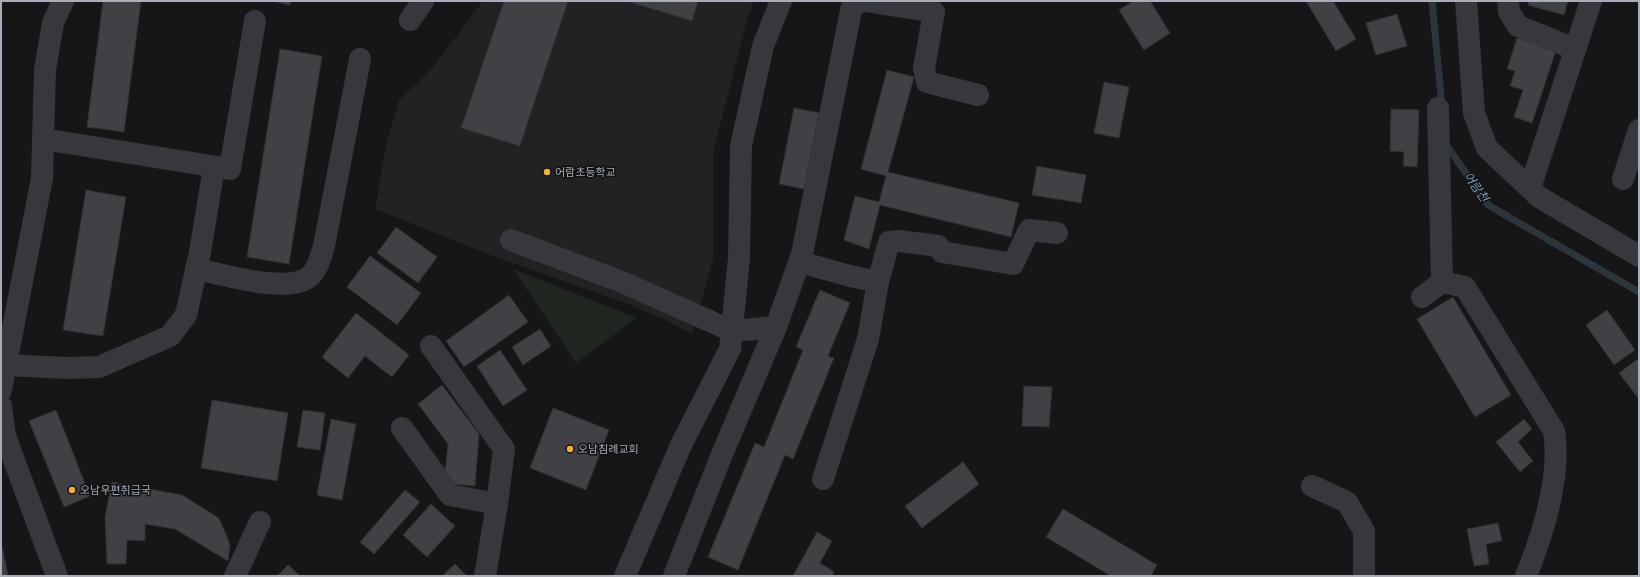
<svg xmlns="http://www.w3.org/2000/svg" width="1640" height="577" font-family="'Nunito Sans','Noto Sans KR',sans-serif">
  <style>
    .built { fill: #222225 }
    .green { fill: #1e261f }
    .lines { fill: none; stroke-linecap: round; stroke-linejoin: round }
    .stream { stroke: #2c353c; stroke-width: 7 }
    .building { fill: #404145; stroke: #303034 }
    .minor { stroke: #37383d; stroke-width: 22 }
    .poi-dot { fill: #f2b134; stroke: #111113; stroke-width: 1.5 }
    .labels { text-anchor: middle; stroke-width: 3; stroke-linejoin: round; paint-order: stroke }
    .poi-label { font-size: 11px; fill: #a8adb8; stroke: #111113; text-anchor: start }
    .water-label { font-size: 12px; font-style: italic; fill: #7f9bb3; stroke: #111113 }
  </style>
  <rect width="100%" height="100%" fill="#161618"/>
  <path class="built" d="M483 1H754L747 20 713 153V259L692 334 666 320 631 305 488 254 375 209 387 141 399 100 429 72Z"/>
  <path class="green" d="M513 269 637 318 576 363Z"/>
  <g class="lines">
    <g class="stream">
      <path d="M1432 1 1442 106"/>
      <path d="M1445 143 1488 205 1639 292"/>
    </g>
  </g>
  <g class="building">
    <path d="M103 1H141L124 132 87 127Z"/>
    <path d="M272 1H291L290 5Z"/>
    <path d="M504 1H568L520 146 461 128Z"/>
    <path d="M627 1H698L692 21Z"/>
    <path d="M1133 1H1150L1170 33 1144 50 1119 10Z"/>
    <path d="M1306 1H1333L1356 39 1336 51Z"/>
    <path d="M1529 1H1568L1564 15 1528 5Z"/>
    <path d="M1397 14 1407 46 1376 55 1366 23Z"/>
    <path d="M1517 38 1556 50 1532 123 1514 117 1523 90 1510 86 1515 71 1507 69Z"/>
    <path d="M280 49 322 56 289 264 247 257Z"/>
    <path d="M887 70 914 77 888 172 1019 203 1011 237 880 205 869 249 844 240 855 196 879 202 886 176 861 169Z"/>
    <path d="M1104 82 1129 87 1119 138 1094 133Z"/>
    <path d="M794 108 819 113 804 189 779 184Z"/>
    <path d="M1391 109 1419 110 1417 167 1403 166 1404 152 1390 151Z"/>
    <path d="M1037 166 1086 175 1081 203 1032 195Z"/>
    <path d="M86 190 126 197 103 336 63 330Z"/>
    <path d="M396 227 437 257 418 283 377 253Z"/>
    <path d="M370 256 421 293 397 325 347 287Z"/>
    <path d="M820 290 850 303 828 356 834 358 793 459 785 455 738 570 708 557 755 443 764 447 803 350 796 347Z"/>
    <path d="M509 295 528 322 464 367 446 341Z"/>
    <path d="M1453 297 1511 395 1475 417 1417 319Z"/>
    <path d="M1607 310 1635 350 1614 365 1586 325Z"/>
    <path d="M356 313 409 355 392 377 365 356 348 378 322 357Z"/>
    <path d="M540 329 551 346 523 365 512 347Z"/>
    <path d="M500 350 527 390 503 406 477 366Z"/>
    <path d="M1639 358V399L1619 373Z"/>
    <path d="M442 385 479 434 475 486 444 483 448 444 418 404Z"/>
    <path d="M1024 386 1052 387 1049 427 1022 426Z"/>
    <path d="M212 400 288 413 277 481 201 468Z"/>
    <path d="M553 408 609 430 586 490 530 468Z"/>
    <path d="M56 410 90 496 64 507 29 421Z"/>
    <path d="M303 410 325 413 320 450 297 447Z"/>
    <path d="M331 419 356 424 342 500 317 495Z"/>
    <path d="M1524 419 1532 429 1518 442 1533 461 1520 472 1496 442Z"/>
    <path d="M963 462 979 484 922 528 905 506Z"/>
    <path d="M112 482 182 495 219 518 230 544 228 561 175 529 145 524V541L127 540 126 564H107L105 517Z"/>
    <path d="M405 490 420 502 374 554 360 542Z"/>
    <path d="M431 504 455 526 427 557 403 535Z"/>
    <path d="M1063 509 1157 565 1151 576H1111L1046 537Z"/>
    <path d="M1498 523 1502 541 1486 544 1489 564 1474 566 1467 529Z"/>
    <path d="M817 532 832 541 820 563 834 572 832 576H793Z"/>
    <path d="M2 546 8 576H1V547Z"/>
    <path d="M455 564 467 576H442Z"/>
    <path d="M288 565 300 576H277Z"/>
  </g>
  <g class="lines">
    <g class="minor">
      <path d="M866 1 934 12 924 68 927 82 978 95"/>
      <path d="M1466 1 1474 113 1487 148 1539 197 1639 256"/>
      <path d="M1508 1 1509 12 1518 26 1575 49"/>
      <path d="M410 20 423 1"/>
      <path d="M1438 108 1442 282"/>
      <path d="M43 139 230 169 255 21"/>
      <path d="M1623 179 1639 130"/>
      <path d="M1530 188 1591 1"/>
      <path d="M511 240 622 282 732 331 776 327"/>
      <path d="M800 262 850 276 878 282"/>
      <path d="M196 269C222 274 289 295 310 276 318 269 321 256 324 246L360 59"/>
      <path d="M1422 297 1442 282 1465 287 1554 431C1561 476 1543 534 1526 576"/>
      <path d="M431 346 504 449 497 504 485 576"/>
      <path d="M6 365 67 368 99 367 170 336 186 315 200 252 214 167"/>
      <path d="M1 390 42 178 45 70 53 23 63 1"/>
      <path d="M1 406 5 436 57 576"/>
      <path d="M402 428 450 495 497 504"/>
      <path d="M823 479 868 339 878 282 889 242 899 241 938 246 942 252 1013 264 1029 230 1057 233"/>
      <path d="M1312 486 1347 502 1364 531V576"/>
      <path d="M235 576 260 522"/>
      <path d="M625 576 681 445 730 349 739 258 741 146 763 46 781 1"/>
      <path d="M674 576 720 459 776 327 802 254 852 6 863 1"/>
    </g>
  </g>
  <g class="poi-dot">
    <circle cx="547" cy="172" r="4"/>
    <circle cx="570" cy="449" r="4"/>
    <circle cx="72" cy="490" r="4"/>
  </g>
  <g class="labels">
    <g class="poi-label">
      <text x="555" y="176">어람초등학교</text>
      <text x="578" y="453">오남침례교회</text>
      <text x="80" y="494">오남우편취급국</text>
    </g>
    <g class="water-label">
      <text transform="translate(1476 187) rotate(55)" y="4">어람천</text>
    </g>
  </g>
  <rect width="1640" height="577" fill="none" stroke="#a8adb8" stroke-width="4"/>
</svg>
